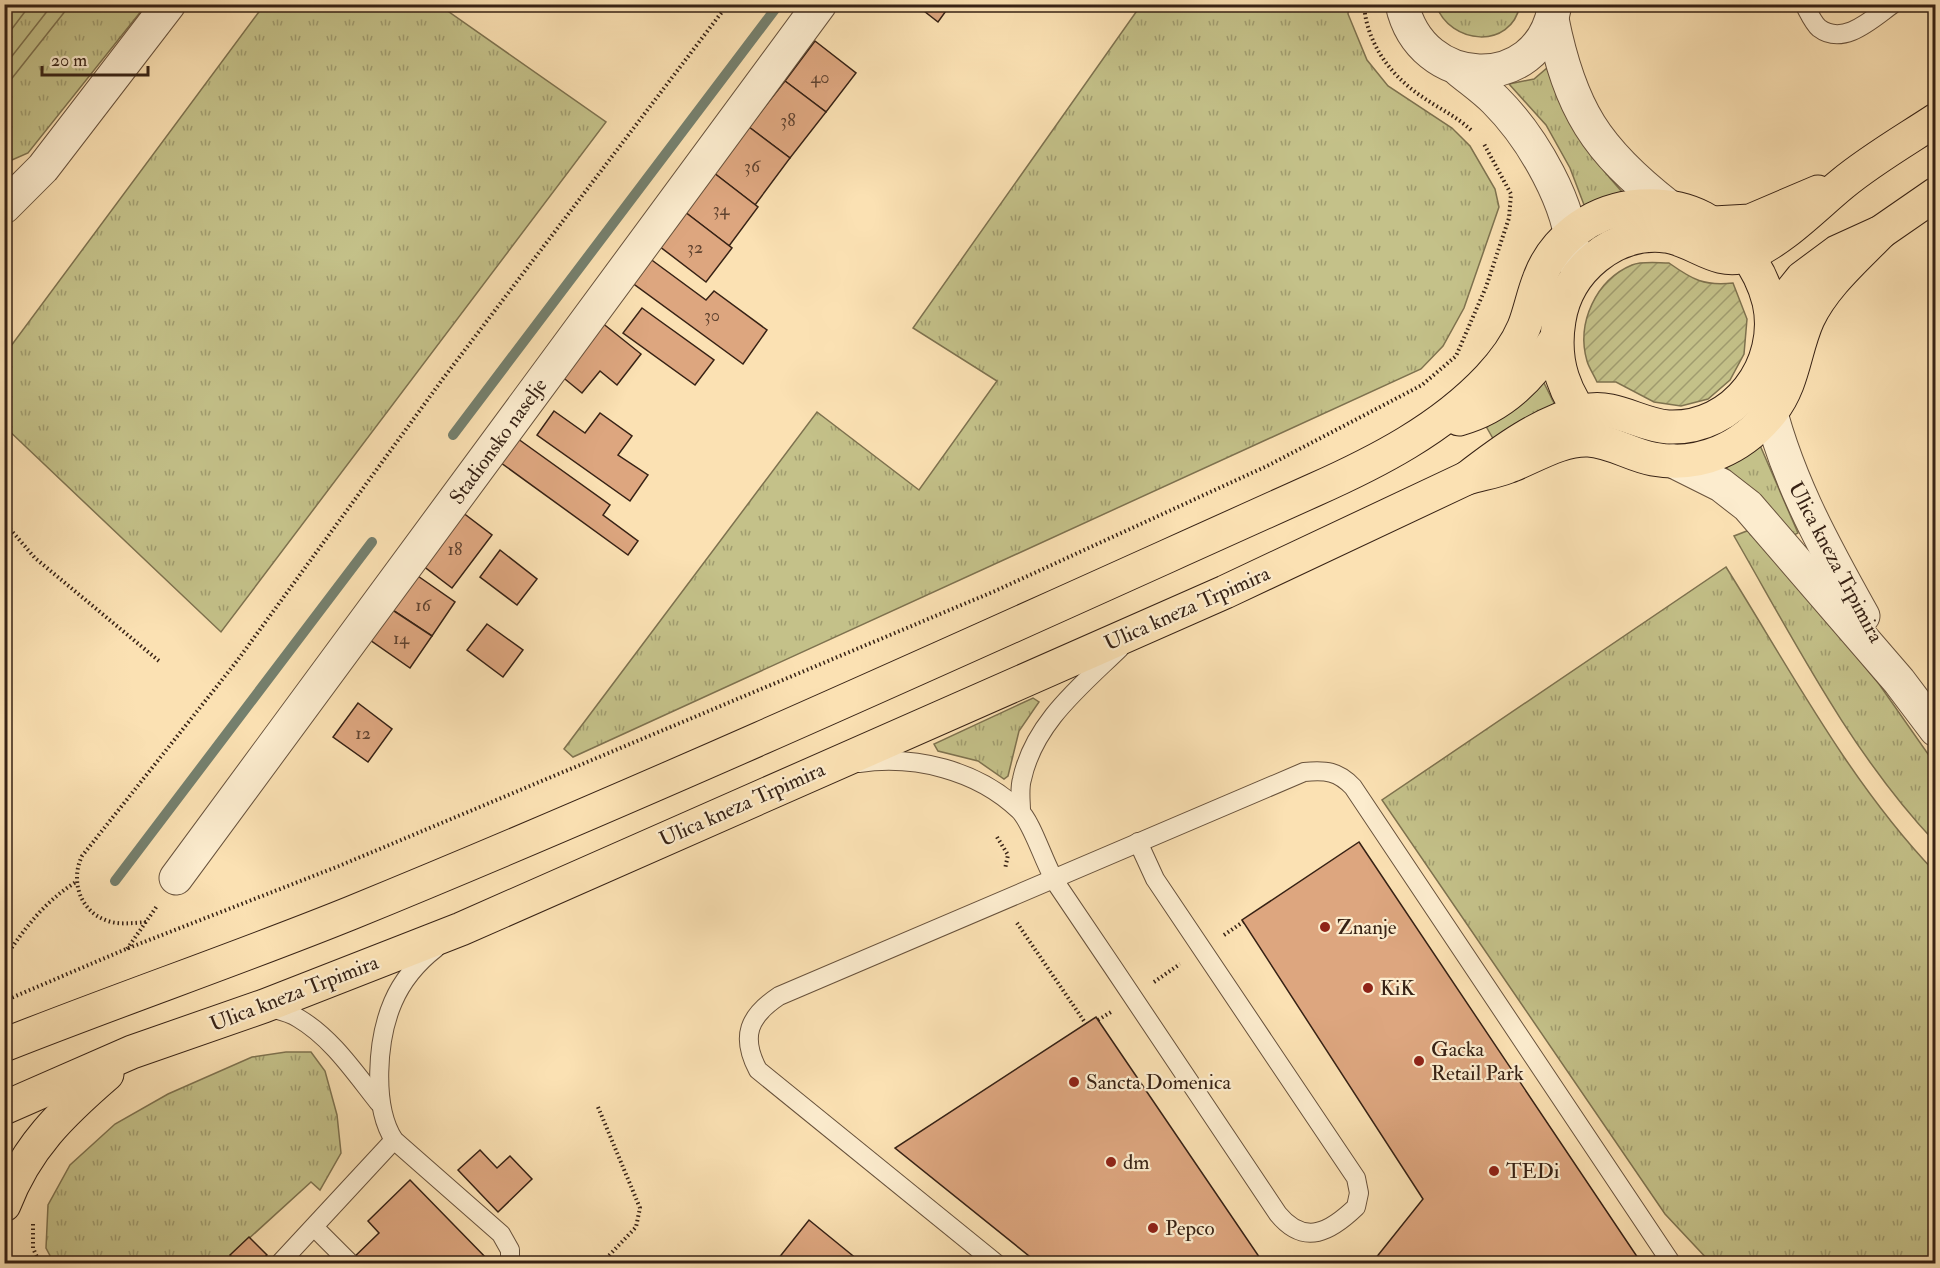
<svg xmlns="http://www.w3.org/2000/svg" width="1940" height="1268" font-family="'IM FELL Double Pica',serif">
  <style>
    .grass { fill: url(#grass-tufts); stroke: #7e724f; stroke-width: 1.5 }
    .garden { fill: url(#garden-furrows); stroke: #7e724f; stroke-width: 1.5 }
    .pitch { fill: #c4c189; stroke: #7e724f; stroke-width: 1.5 }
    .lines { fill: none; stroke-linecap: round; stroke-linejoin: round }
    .stream { stroke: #75806e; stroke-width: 10 }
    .building { fill: #dda67f; stroke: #372215; stroke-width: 1.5 }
    .service-casing { stroke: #68523c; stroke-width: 20 }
    .minor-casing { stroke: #68523c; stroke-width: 35 }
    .primary-casing { stroke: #372215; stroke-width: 35 }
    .path { stroke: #372215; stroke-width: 4; stroke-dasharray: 1.5 3; stroke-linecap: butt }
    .service { stroke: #fcecce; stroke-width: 18 }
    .minor { stroke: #fcecce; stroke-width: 33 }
    .primary { stroke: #fbe1b3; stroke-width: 33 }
    .poi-dot { fill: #8f2418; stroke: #fcecce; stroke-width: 2 }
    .labels { text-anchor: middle; stroke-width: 4.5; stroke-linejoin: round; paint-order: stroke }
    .number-label { font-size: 18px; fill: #604330 }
    .street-label { font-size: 21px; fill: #372215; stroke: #fcecce }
    .poi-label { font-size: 21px; fill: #372215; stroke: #fcecce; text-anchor: start }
  </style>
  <defs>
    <pattern id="grass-tufts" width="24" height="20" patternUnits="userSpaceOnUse" patternTransform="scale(1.5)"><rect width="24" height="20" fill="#c4c189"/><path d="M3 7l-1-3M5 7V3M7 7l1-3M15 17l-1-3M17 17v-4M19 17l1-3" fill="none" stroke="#a09c6f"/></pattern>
    <pattern id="garden-furrows" width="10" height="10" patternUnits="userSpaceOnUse" patternTransform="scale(1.5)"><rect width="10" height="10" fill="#c4c189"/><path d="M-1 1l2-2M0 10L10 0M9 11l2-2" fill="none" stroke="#a09c6f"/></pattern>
  </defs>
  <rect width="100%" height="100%" fill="#fbe1b3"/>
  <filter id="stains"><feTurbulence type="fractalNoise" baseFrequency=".00333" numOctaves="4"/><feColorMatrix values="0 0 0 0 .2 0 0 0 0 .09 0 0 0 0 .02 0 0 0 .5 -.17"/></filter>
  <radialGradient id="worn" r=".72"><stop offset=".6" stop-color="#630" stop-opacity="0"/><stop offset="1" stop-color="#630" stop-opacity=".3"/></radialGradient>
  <g class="grass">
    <path d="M4 5H146L28 153 5 163Z"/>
    <path d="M264 5H439L606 122 221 632 5 427V354Z"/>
    <path d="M1141 5H1349L1348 14 1367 60 1388 86 1452 128 1470 146 1495 189 1499 207 1464 308 1443 346 1421 369 573 757 564 749 817 412 919 490 997 381 913 328Z"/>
    <path d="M1436 5V4L1520 5C1511 50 1450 45 1436 5Z"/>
    <path d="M1547 68C1570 121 1584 150 1623 193L1586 210 1570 168 1546 125 1509 84 1534 79Z"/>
    <path d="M1543 381 1556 407 1495 442 1483 421Z"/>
    <path d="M1759 443 1798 533 1790 537 1724 465Z"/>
    <path d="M1752 529 1879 684 1935 764V842C1851 753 1795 642 1734 536Z"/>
    <path d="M1726 567C1791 671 1850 783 1935 872V1263H1711L1665 1214 1382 800Z"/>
    <path d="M1033 698 1039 702 1019 731 1008 776 1004 779 978 761 938 751 934 744Z"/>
    <path d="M286 1052H311L325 1071 337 1115 341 1153 320 1190 311 1182 222 1263H54L46 1248 48 1205 70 1165 115 1124 168 1094 252 1057Z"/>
  </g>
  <path class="garden" d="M1669 263C1693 280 1704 286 1733 283L1747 319 1744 354 1730 380 1708 399 1681 406 1654 402 1616 382H1597C1594 375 1589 368 1587 361 1576 323 1596 280 1632 265 1642 261 1658 263 1669 263Z"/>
  <g class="pitch">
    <path d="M5 4 30 5 5 38 4 5Z"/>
    <path d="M52 5H70L5 87V65Z"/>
  </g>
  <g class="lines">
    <g class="stream">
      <path d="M453 435 779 4"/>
      <path d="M115 881 372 542"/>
    </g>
  </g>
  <g class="building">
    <path d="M915 4H951L938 22Z"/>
    <path d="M815 41 856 73 826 112 785 81Z"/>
    <path d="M785 81 826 112 790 158 749 127Z"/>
    <path d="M749 127 790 158 755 205 714 173Z"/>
    <path d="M714 173 758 207 729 246 685 212Z"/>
    <path d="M685 212 732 248 706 282 659 246Z"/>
    <path d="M649 258 706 300 714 291 767 330 743 364 631 282Z"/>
    <path d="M642 308 714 360 695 385 623 333Z"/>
    <path d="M601 322 641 354 617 385 600 371 582 393 560 375Z"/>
    <path d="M554 411 585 433 600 413 632 436 618 455 648 475 630 501 537 435Z"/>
    <path d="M514 436 610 505 603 515 638 541 628 555 497 460Z"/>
    <path d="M458 509 492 535 452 588 418 562Z"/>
    <path d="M500 550 537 579 517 605 480 577Z"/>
    <path d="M415 574 455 602 432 636 391 609Z"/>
    <path d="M391 609 432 636 410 668 370 640Z"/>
    <path d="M487 624 523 650 503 677 467 650Z"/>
    <path d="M358 703 392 729 368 762 333 737Z"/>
    <path d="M1359 842 1642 1264H1371L1423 1199 1242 920Z"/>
    <path d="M1096 1017 1098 1020 1264 1264H1039L895 1148Z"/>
    <path d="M480 1150 497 1168 510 1156 532 1179 498 1212 458 1170Z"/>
    <path d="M410 1180 492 1264H347L379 1233 368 1221Z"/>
    <path d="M809 1220 863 1264H774Z"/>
    <path d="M249 1237 267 1255 257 1264H238L230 1255Z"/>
  </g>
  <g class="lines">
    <g class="service-casing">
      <g id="service">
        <path d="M1804 4C1808 11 1813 23 1819 28 1844 47 1873 18 1893 4"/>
        <path d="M859 763C915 755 977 770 1019 810 1033 823 1045 867 1058 886 1132 995 1205 1105 1278 1214 1305 1247 1331 1231 1356 1207L1359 1193 1356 1178 1155 879 1138 842"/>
        <path d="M1021 811C1021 801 1019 789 1022 779 1034 723 1081 686 1120 648"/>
        <path d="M436 948C418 962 402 981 393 1002 377 1039 372 1106 394 1140L501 1234 510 1250V1264"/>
        <path d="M267 1007C277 1010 289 1012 298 1018 332 1038 355 1073 379 1103"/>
        <path d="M315 1228 351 1264"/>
        <path d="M279 1264 394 1140"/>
        <path d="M997 1264 758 1070C740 1036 749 1016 779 996L1304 772C1326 770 1338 771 1353 787L1672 1264"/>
      </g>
    </g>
    <g class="minor-casing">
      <g id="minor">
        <path d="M1402 4C1421 91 1538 94 1554 9"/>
        <path d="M1552 19C1570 109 1596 150 1668 206"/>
        <path d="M1459 70C1471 80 1484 89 1495 100 1532 137 1574 207 1573 261"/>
        <path d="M4 207 43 168 169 4"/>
        <path d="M1765 389C1783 472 1822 543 1863 616"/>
        <path d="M1673 461 1721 485 1748 506 1899 681 1936 730"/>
        <path d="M176 878 820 4"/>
      </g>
    </g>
    <g class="primary-casing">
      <g id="primary">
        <path d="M1714 223 1750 221 1818 192"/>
        <path d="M1773 322 1786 298 1802 278 1837 252 1881 232 1936 194"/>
        <path d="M1459 419C1503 407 1532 376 1556 339"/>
        <path d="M1592 428C1564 395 1552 362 1559 320 1567 270 1614 230 1666 236 1695 240 1717 266 1747 255 1782 241 1814 207 1842 184 1871 160 1904 141 1936 120"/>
        <path d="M4 1045C120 999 237 959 351 913 676 780 994 634 1314 490 1377 462 1441 429 1489 378 1503 363 1516 346 1524 327 1530 312 1533 295 1539 280 1553 240 1590 213 1631 207 1656 204 1680 206 1703 218 1736 235 1760 266 1769 302 1783 364 1735 430 1668 427 1640 425 1614 404 1585 411 1541 422 1502 451 1467 478"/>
        <path d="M4 1108 132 1052 264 1006 461 929 1225 592 1467 478C1480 474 1494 472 1507 467 1532 458 1560 439 1588 440 1611 441 1631 455 1653 459 1700 468 1743 448 1772 411 1794 383 1794 350 1808 319 1824 285 1856 258 1881 232"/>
        <path d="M4 1205C26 1147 62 1113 107 1074"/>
      </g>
    </g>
    <g class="path">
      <path d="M1364 4C1366 42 1390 75 1421 96 1438 108 1456 116 1471 130"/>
      <path d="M4 522 35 558 159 661"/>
      <path d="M997 837 1008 855 1005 869"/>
      <path d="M146 922C133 923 120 925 108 921 80 912 70 881 82 856L237 661 442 380 728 4"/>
      <path d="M1017 923 1086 1024"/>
      <path d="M1224 935 1243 922"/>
      <path d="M127 949 157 906"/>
      <path d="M4 959C25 928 44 902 76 882"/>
      <path d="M1154 982 1180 964"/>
      <path d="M4 1001 126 949 339 866 995 591 1267 466 1422 385 1456 356 1486 287 1509 218 1511 194 1484 144"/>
      <path d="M1098 1020 1111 1012"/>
      <path d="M598 1107 640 1208 636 1227 601 1264"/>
      <path d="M33 1224V1248L40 1264"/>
    </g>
    <use href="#service" class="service"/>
    <use href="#minor" class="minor"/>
    <use href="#primary" class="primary"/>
  </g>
  <g class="poi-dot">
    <circle cx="1325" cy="927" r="6"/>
    <circle cx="1368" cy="988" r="6"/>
    <circle cx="1419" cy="1061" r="6"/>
    <circle cx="1074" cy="1082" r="6"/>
    <circle cx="1111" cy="1162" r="6"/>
    <circle cx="1494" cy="1171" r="6"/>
    <circle cx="1153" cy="1228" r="6"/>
  </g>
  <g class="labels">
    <g class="number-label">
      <text x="820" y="83">40</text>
      <text x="788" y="126">38</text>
      <text x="752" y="172">36</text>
      <text x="721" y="215">34</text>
      <text x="695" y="253">32</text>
      <text x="712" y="321">30</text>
      <text x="455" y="555">18</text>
      <text x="423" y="611">16</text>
      <text x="401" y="644">14</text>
      <text x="363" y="739">12</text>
    </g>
    <g class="street-label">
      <text transform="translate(498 441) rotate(-54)" y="7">Stadionsko naselje</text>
      <text transform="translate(1836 562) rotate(62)" y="7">Ulica kneza Trpimira</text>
      <text transform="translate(1187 608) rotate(-24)" y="7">Ulica kneza Trpimira</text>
      <text transform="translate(742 804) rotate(-24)" y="7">Ulica kneza Trpimira</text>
      <text transform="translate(294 993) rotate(-21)" y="7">Ulica kneza Trpimira</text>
    </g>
    <g class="poi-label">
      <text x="1337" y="934">Znanje</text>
      <text x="1380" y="995">KiK</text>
      <text x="1431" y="1056">Gacka<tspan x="1431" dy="24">Retail Park</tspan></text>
      <text x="1086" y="1089">Sancta Domenica</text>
      <text x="1123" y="1169">dm</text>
      <text x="1506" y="1178">TEDi</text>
      <text x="1165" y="1235">Pepco</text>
    </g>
  </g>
  <rect width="1940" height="1268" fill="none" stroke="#fbe1b3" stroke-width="24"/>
  <rect x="6" y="6" width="1928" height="1256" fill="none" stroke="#372215" stroke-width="3"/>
  <rect x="12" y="12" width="1916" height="1244" fill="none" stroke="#372215" stroke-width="1.5"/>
  <path d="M42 66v9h106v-9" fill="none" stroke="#372215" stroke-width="3"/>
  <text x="51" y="66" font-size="18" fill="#372215" stroke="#fcecce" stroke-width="4.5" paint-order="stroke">20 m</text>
  <rect width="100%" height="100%" filter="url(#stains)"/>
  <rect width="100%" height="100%" fill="url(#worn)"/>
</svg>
